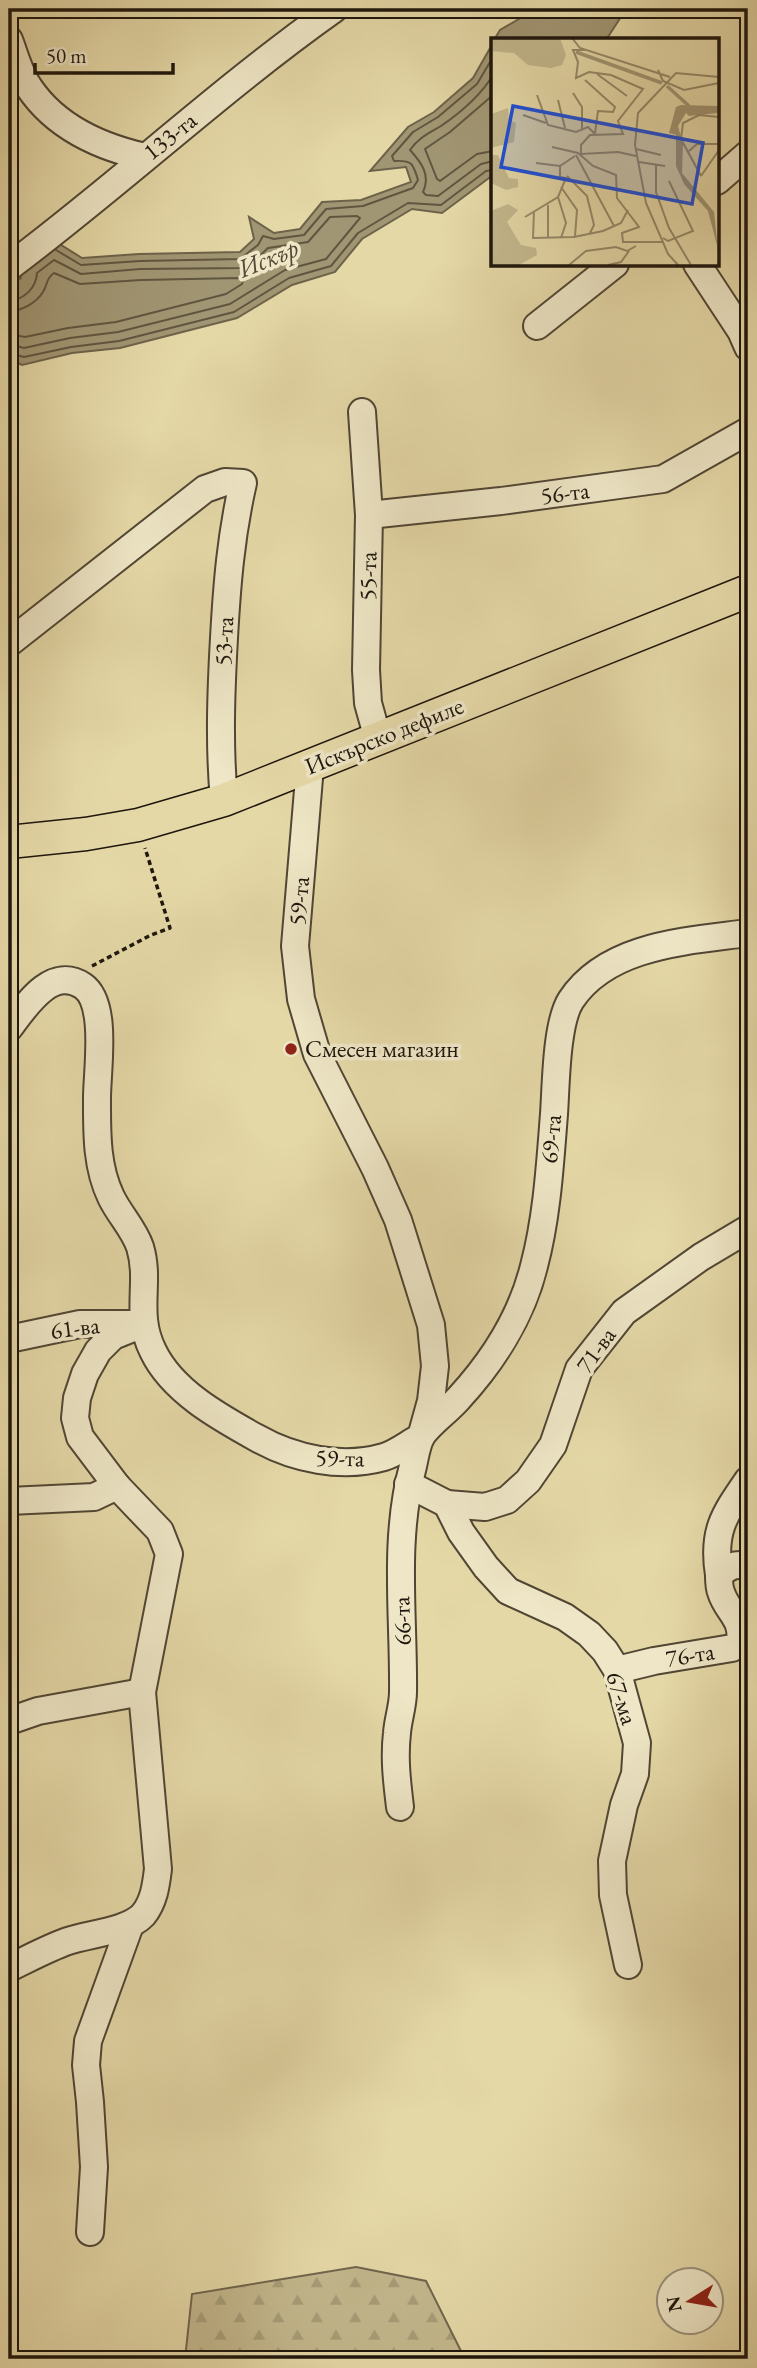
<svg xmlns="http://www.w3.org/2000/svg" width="757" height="2368" font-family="'EB Garamond',serif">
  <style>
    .forest { fill: url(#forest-firs); stroke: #70664d; stroke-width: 2 }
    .water { fill: #a19673; stroke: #6d634a; stroke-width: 2 }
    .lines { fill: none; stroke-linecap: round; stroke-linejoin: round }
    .shore { stroke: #605640; stroke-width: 2 }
    .minor-casing { stroke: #504634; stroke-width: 30 }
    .major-casing { stroke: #1e160d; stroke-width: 35 }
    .path { stroke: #1e160d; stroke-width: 3.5; stroke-dasharray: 5 3.5; stroke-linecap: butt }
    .minor { stroke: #eee6c6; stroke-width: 26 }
    .major { stroke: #e5d8a7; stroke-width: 32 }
    .poi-dot { fill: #8f2418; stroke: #eee6c6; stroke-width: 2.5 }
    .labels { text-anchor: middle; stroke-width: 7; stroke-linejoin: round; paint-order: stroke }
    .street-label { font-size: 24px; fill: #1e160d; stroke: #eee6c6 }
    .poi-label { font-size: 24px; fill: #1e160d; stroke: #eee6c6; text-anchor: start }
    .water-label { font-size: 26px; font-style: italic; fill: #524936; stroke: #eee6c6 }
    .inset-river { fill: none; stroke: #a19673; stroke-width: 3.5 }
    .inset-road { fill: none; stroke: #958a69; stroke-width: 2 }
    .view { fill: #1d4ed8; fill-opacity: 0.15; stroke: #1d4ed8; stroke-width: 3.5 }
    .inset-edge { fill: none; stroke: #1e160d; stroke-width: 3.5 }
  </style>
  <defs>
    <pattern id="forest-firs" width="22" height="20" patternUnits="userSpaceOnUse" patternTransform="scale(1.75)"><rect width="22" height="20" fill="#c3b78d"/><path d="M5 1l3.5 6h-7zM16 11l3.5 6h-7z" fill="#a79d78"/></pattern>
  </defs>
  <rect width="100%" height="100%" fill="#e5d8a7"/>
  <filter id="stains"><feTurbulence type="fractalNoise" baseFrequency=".00286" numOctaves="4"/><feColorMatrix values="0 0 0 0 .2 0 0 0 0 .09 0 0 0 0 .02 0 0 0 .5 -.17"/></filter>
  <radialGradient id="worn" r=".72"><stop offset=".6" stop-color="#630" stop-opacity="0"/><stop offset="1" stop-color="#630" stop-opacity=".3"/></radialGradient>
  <path class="forest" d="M356 2267 426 2281 465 2359H185L192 2294Z"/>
  <g class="water">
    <path d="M536 9H626L606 40H494L500 30Z"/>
    <path d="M493 43V175L442 213 412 209 362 239 335 272 292 285 237 318 120 348 72 353 22 365 9 359V287L21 278 15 269 53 240 82 258 139 254 240 252 254 239 249 217 274 233 300 229 322 202 361 200 411 182 406 167 370 171 408 127 434 112 473 78Z"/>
  </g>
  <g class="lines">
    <g class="shore">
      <path d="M493 75C481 95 460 113 441 126 429 133 418 138 410 150 421 162 431 175 423 192L426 195 438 196 481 164 493 161"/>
      <path d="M493 95 450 132 425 149 437 179 440 181 477 154 493 151"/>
      <path d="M56 250 81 265 140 261 240 259 258 245 263 236 274 239 304 235 326 209 363 206 413 188 418 180C413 163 412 160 394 161L392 156 413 132 438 117 477 84 493 57"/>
      <path d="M9 301C25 299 36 288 37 273L54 260 81 274 140 269 242 268 250 265 268 248 308 242 330 217 357 216 360 218 326 259 285 270 230 304 118 332 70 338 24 348 9 344"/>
      <path d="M9 311C22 311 36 303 43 292 48 284 46 278 54 273L80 284 141 280 240 278 243 281 242 284 226 294 116 322 68 328 25 337 9 334"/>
      <path d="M9 353 24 357 71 347 119 341 234 312 289 278 331 266 358 233 408 203 441 205 486 171 493 170"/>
    </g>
    <g class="minor-casing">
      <g id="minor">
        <path d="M9 40C14 53 18 68 25 81 51 125 96 146 145 157"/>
        <path d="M717 181 748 154"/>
        <path d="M697 264 741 331 748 347"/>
        <path d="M9 267C120 184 221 89 334 9"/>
        <path d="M537 326 615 264"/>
        <path d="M362 412 369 515 366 670 368 703 378 739"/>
        <path d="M369 515 501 501 663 479 748 431"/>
        <path d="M9 643 205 489 225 482 243 483C231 535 227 584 224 638 221 692 219 746 224 800"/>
        <path d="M9 1028C25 1007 51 965 83 986 108 1003 97 1070 97 1098 97 1131 96 1166 111 1197 119 1214 134 1229 140 1247 151 1283 134 1313 153 1351 172 1391 219 1417 257 1438 294 1459 342 1469 384 1457 397 1453 409 1443 421 1437L431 1401 435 1366 431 1325 398 1220 375 1168 317 1054 301 999 295 946 310 766"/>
        <path d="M9 1339 80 1324H134"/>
        <path d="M408 1484 447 1504 461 1532 486 1567 508 1591 565 1617 589 1634 605 1651 617 1670 637 1743 635 1774 624 1805 612 1861 613 1895 628 1965"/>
        <path d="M9 1501 94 1497 117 1486"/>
        <path d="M447 1504 485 1507 507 1500 528 1481 553 1445 579 1369 624 1312 701 1257 748 1229"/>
        <path d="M719 1575C712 1531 724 1515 748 1480"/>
        <path d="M617 1670 654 1661 732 1648 740 1643C744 1618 727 1612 721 1592 719 1587 719 1580 719 1575 729 1566 735 1563 748 1566"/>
        <path d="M9 1721 38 1711 142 1692"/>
        <path d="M400 1807C397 1782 394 1758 397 1733 398 1719 403 1706 403 1692 404 1616 393 1540 413 1466 415 1457 417 1443 422 1435 432 1421 448 1411 459 1398 493 1361 522 1315 534 1266 547 1217 550 1165 554 1114 556 1086 556 1023 571 1000 608 944 689 941 748 933"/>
        <path d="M9 1968C28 1959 48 1948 68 1941 89 1934 128 1931 143 1915 154 1902 156 1885 158 1869L142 1692 169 1554 160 1531 117 1486 80 1437 75 1418 77 1398 85 1374 98 1351 113 1336 143 1324"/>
        <path d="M90 2232 94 2167 90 2102 86 2065 88 2041 130 1925"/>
      </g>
    </g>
    <g class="major-casing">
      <path id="major" d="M9 842 86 834 138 825 224 800 748 591"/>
    </g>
    <path class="path" d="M92 966 151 935 170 928 145 848"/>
    <use href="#minor" class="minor"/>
    <use href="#major" class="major"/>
  </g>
  <circle class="poi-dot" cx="291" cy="1049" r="7"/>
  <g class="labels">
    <g class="street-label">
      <text transform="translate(170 136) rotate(-39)" y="8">133-та</text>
      <text transform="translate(565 493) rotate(-7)" y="8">56-та</text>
      <text transform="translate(368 576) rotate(-89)" y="8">55-та</text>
      <text transform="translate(224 641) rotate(-87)" y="8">53-та</text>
      <text transform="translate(384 736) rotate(-22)" y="8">Искърско дефиле</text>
      <text transform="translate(299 901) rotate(-85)" y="8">59-та</text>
      <text transform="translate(551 1139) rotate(-85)" y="8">69-та</text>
      <text transform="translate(75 1328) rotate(-7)" y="8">61-ва</text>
      <text transform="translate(596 1350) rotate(-54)" y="8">71-ва</text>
      <text transform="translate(340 1458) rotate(1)" y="8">59-та</text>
      <text transform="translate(402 1621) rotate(-92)" y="8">66-та</text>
      <text transform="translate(690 1655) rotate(-9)" y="8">76-та</text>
      <text transform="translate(622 1698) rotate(72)" y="8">67-ма</text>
    </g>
    <g class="poi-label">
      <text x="305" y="1057">Смесен магазин</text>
    </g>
    <g class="water-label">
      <text transform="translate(268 258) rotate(-22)" y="9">Искър</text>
    </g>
  </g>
  <g transform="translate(491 38)">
    <rect width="228" height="228" fill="#e5d8a7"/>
    <path d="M0 0H69L75 17 71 27 60 30 37 27 23 15 0 13ZM17 70 18 82 25 85 23 104 0 110V76ZM0 117H7L18 140 27 141V149L15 152 0 145ZM17 166 27 172 16 184 30 207 45 210 46 217 28 227H0V173Z" fill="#c3b78d"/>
    <path d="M190 67 227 68V75L198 78 195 75 187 88 192 106 191 135 223 174 227 211 217 173 193 146 185 128V97L178 95 185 69Z" fill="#a19673"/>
    <path class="inset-river" d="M85 14 171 45M176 48 198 68"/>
    <path class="inset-road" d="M81 0 89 10 179 39M94 12H82L87 24 85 40 98 34 120 37 152 51 127 83 132 96 99 97 90 107V116L127 114 145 118M167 32 172 43 193 52 228 45M106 36 136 58M94 42 124 69 122 74 107 73 104 95M82 55 91 69V91M46 57 57 87 85 94 97 89 104 96M67 62 74 90M32 77 55 85M61 109 87 115 102 128 125 137 126 160 148 189 131 195 132 204H171M145 111 170 117M198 113 206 106H228M85 117 123 188M148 124 174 128M45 125 69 128 84 118M165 127V154L178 190 200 227M76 138 96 158 103 187 99 195M210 138 190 101 192 85 208 77 228 79M210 138 228 112M70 149 86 172 84 198M67 159 75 185 70 200M57 167V200M43 173 42 200 83 199 112 193 130 185 137 172M34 179 67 159 75 140 69 139V128M172 200 177 203 202 193 178 143M78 227 95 213 125 209 136 213 145 208M117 227 130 224 138 213M187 227 177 216 155 165 144 107 147 75 185 35 228 39"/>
    <path class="view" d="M22 68 212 105 201 166 10 129Z"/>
    <rect width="228" height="228" class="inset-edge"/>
  </g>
  <rect width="757" height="2368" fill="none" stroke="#e5d8a7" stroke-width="35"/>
  <rect x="10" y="10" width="736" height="2347" fill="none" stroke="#1e160d" stroke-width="3.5"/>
  <rect x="18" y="18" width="722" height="2333" fill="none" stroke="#1e160d" stroke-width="2"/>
  <g transform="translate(690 2301) rotate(259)"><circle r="33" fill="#eee6c6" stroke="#9b937c" stroke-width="2"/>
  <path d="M0-5L12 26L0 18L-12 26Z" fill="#8f2418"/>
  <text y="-10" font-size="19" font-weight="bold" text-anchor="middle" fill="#1e160d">N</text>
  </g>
  <path d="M35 63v10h138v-10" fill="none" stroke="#1e160d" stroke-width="3.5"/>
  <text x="46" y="63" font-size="21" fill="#1e160d" stroke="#eee6c6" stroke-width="5" paint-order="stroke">50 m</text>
  <rect width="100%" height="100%" filter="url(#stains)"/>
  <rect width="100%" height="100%" fill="url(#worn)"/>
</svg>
